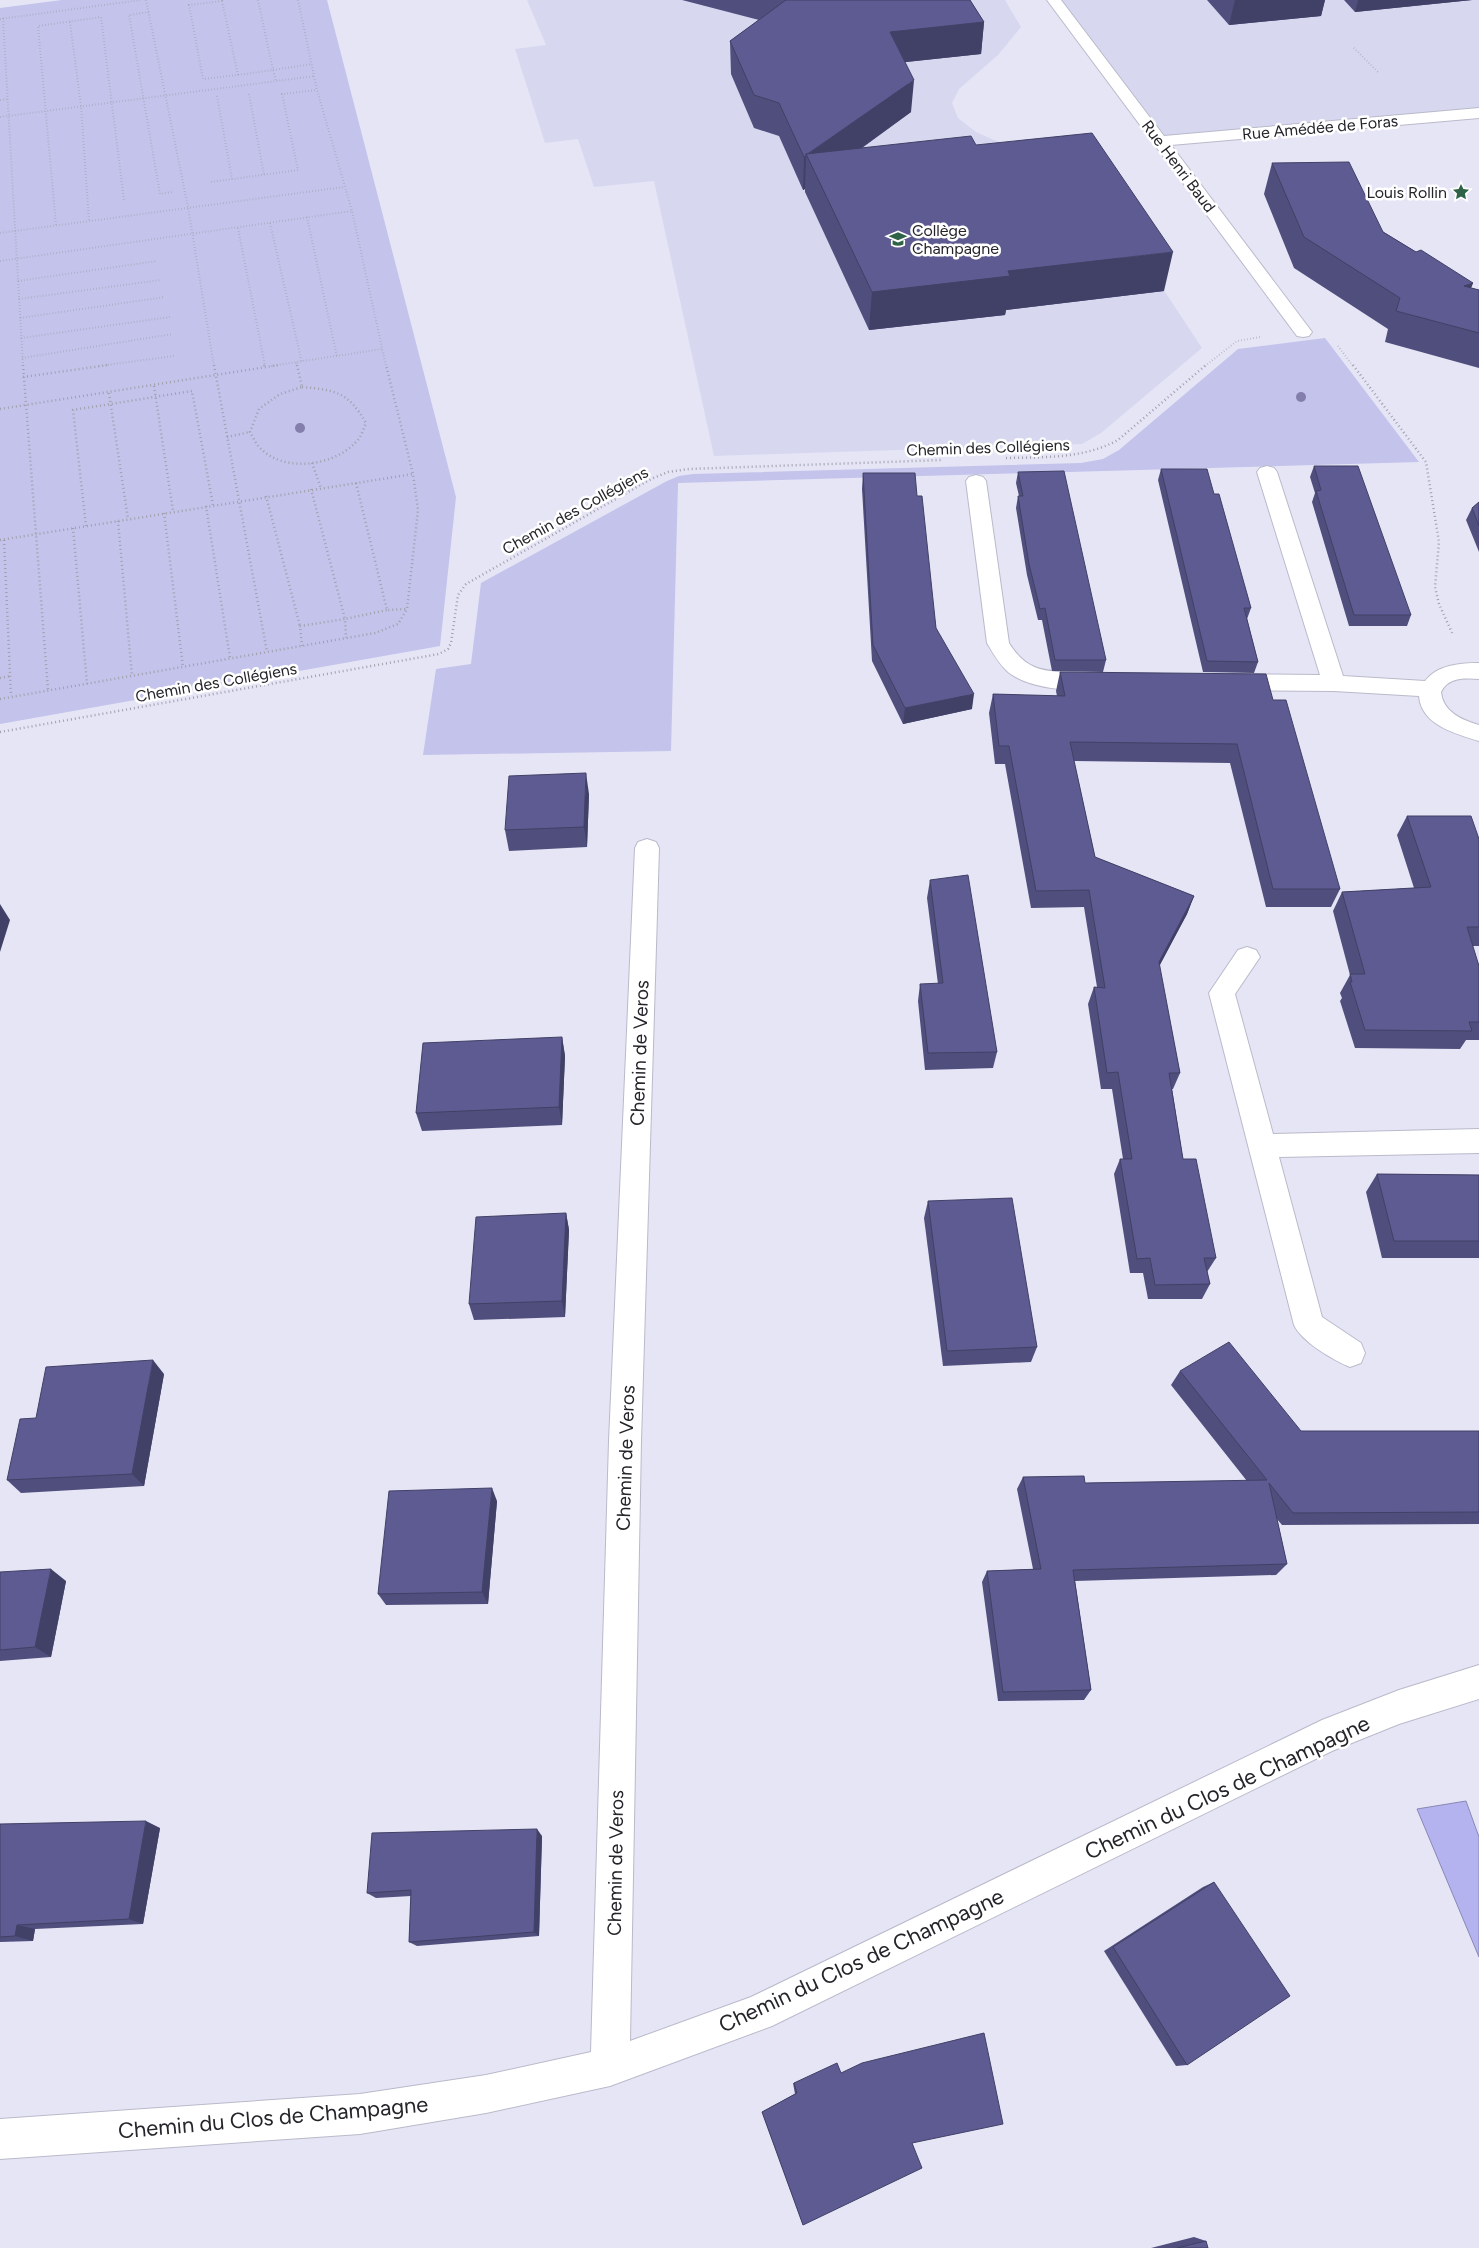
<svg xmlns="http://www.w3.org/2000/svg" width="1479" height="2248" font-family="Figtree,sans-serif">
  <style>
    .built { fill: #d7d8f0 }
    .green { fill: #c3c3eb }
    .water { fill: #b4b3ef; stroke: #8988b4 }
    .lines { fill: none; stroke-linecap: round; stroke-linejoin: round }
    .minor-casing { stroke: #b9baca; stroke-width: 2 }
    .path-far1 { stroke: #a0a0ad; stroke-width: 2; stroke-dasharray: 0.5 2.5; stroke-linecap: butt }
    .path { stroke: #a0a0ad; stroke-width: 2.5; stroke-dasharray: 1 3; stroke-linecap: butt }
    .minor { fill: #fff; fill-rule: evenodd }
    .tree { fill: #837eab }
    .wall { fill: #504e7d }
    .shaded-wall { fill: #414066 }
    .building { fill: #5d5b91; stroke: #414066 }
    .labels { text-anchor: middle; stroke-width: 5; stroke-linejoin: round; paint-order: stroke }
    .far-street-label { font-size: 16px; fill: #24242a; stroke: #fff }
    .far-poi-label { font-size: 16px; fill: #24242a; stroke: #fff; text-anchor: end }
    .street-label { font-size: 19px; fill: #24242a; stroke: #fff }
    .near-street-label { font-size: 22px; fill: #24242a; stroke: #fff }
  </style>
  <rect width="100%" height="100%" fill="#e5e5f6"/>
  <g class="built">
    <path d="M527 0H1005L1021 27 998 55 959 89 952 103 958 118 976 132 1003 144 1076 157 1202 348 1101 433 1082 444 714 456 654 181 594 187 578 139 545 143 515 49 546 45Z"/>
    <path d="M1054 0H1479V113L1160 141Z"/>
  </g>
  <g class="green">
    <path d="M62 0H327L456 497 440 646 0 724V8Z"/>
    <path d="M1325 338 1419 462 678 483 671 751 423 755 436 669 471 664 481 583 667 481 679 476 693 474 1081 463 1103 459 1119 450 1238 349Z"/>
  </g>
  <path class="water" d="M1466 1801 1479 1837V1957L1417 1809Z"/>
  <g class="lines">
    <g class="minor-casing">
      <g id="minor">
        <path d="M1047 0H1061L1164 136 1479 108V118L1171 145 1312 332 1309 336 1303 337 1297 336Z"/>
        <path d="M1267 466 1274 468 1277 472 1343 676 1425 681C1437 665 1460 663 1479 663V679C1465 678 1448 677 1441 692 1443 712 1462 720 1479 725V741C1456 734 1421 725 1419 696L1334 691 1231 690 1223 687 1220 682 1223 677 1231 674 1320 675 1257 472 1260 468Z"/>
        <path d="M976 475 983 477 986 481 1009 643C1035 685 1065 665 1103 676L1106 681 1103 686C1078 694 1029 689 1008 672 999 664 993 653 987 643L966 481 969 477Z"/>
        <path d="M647 839 656 842 659 848 641 1441 630 2041 751 1997 1322 1720 1399 1690 1479 1665V1699L1399 1724 1332 1751 772 2026 610 2086 486 2113 360 2134 0 2159V2119L360 2094 486 2075 591 2052 609 1441 635 848 638 842Z"/>
        <path d="M1247 947 1256 950 1260 957 1235 994 1273 1134 1479 1129V1153L1279 1157 1322 1317 1361 1343 1365 1353 1361 1363 1350 1367C1333 1360 1302 1342 1294 1325L1209 993 1238 950Z"/>
      </g>
    </g>
    <g class="path-far1">
      <path d="M146 0 188 207 214 366"/>
      <path d="M258 0 273 70 312 64"/>
      <path d="M298 0 317 90 352 211 386 366"/>
      <path d="M222 1 238 75 203 79 189 5Z"/>
      <path d="M149 12 129 15 160 194 172 192"/>
      <path d="M3 18 23 366"/>
      <path d="M0 19 141 0"/>
      <path d="M70 22 81 106 89 221"/>
      <path d="M1354 48 1378 72"/>
      <path d="M238 75 273 70 276 81"/>
      <path d="M249 94 264 175"/>
      <path d="M217 96 232 179"/>
      <path d="M0 100 9 99"/>
      <path d="M0 117 315 76"/>
      <path d="M211 182 298 170 282 94 317 90"/>
      <path d="M307 217 337 357"/>
      <path d="M270 223 302 363"/>
      <path d="M56 225 38 26 101 17 124 200"/>
      <path d="M238 228 265 366"/>
      <path d="M0 233 344 187"/>
      <path d="M0 261 352 211"/>
      <path d="M18 281 157 261"/>
      <path d="M19 299 161 280"/>
      <path d="M20 318 165 297"/>
      <path d="M21 338 170 317"/>
      <path d="M1338 346 1353 366"/>
      <path d="M22 358 173 334"/>
      <path d="M296 363 297 366"/>
      <path d="M99 366 174 356"/>
      <path d="M271 366 382 349"/>
      <path d="M1205 366 1237 341 1260 337"/>
    </g>
    <g class="path">
      <path d="M23 365 48 690"/>
      <path d="M214 365 267 652"/>
      <path d="M264 365 265 368"/>
      <path d="M297 365 302 387"/>
      <path d="M1353 365 1426 462 1439 542 1435 587 1439 604 1453 635"/>
      <path d="M23 377 108 365"/>
      <path d="M154 386 173 511"/>
      <path d="M302 387C336 390 348 392 366 423 363 430 361 438 355 443 333 466 284 473 260 448 256 444 253 437 250 432L259 409 280 394Z"/>
      <path d="M109 393 128 519"/>
      <path d="M0 409 279 365"/>
      <path d="M227 437 250 432"/>
      <path d="M1006 458C1045 457 1083 459 1118 440L1206 365"/>
      <path d="M312 463 321 488"/>
      <path d="M356 483 387 610 407 609"/>
      <path d="M311 489 345 619 387 610"/>
      <path d="M266 496 300 626"/>
      <path d="M206 506 230 658"/>
      <path d="M164 513 183 667"/>
      <path d="M118 521 132 676"/>
      <path d="M86 526 73 410 192 391 213 505"/>
      <path d="M73 528 87 684"/>
      <path d="M0 540 413 474"/>
      <path d="M4 540 11 696"/>
      <path d="M302 646 300 626 345 619 346 638"/>
      <path d="M0 678 10 676"/>
      <path d="M0 699 375 633 398 624 407 609 418 510 413 474 386 365"/>
      <path d="M0 732 439 654 448 649 451 643 458 595 466 584 651 479 668 472 689 469 943 460"/>
    </g>
    <use href="#minor" class="minor"/>
  </g>
  <g class="tree">
    <circle cx="1301" cy="397" r="5"/>
    <circle cx="300" cy="428" r="5"/>
  </g>
  <g class="wall">
    <path d="M682 0H970L984 22 981 54 905 62 911 112 862 148 976 145 1164 291 1006 310 1005 315 869 330 805 192V189L803 190 779 136 754 128 731 74 730 41 759 20Z"/>
    <path d="M1207 0H1325L1321 16 1229 25Z"/>
    <path d="M1344 0H1472L1355 12Z"/>
    <path d="M1272 163 1416 252 1473 283 1471 288 1479 290V368L1385 342 1388 329 1294 268 1264 194Z"/>
    <path d="M1314 466 1411 615 1407 626H1349L1312 502 1315 493 1310 477Z"/>
    <path d="M1161 469 1214 494 1251 608 1247 619 1258 662 1254 673 1203 672 1158 480Z"/>
    <path d="M1018 472 1106 660 1103 672 1052 671 1042 620H1038L1027 575 1016 508 1018 496H1019L1016 483Z"/>
    <path d="M863 473 917 496 936 628 972 709 903 724 872 661 862 489Z"/>
    <path d="M1479 502V552L1466 520 1472 508Z"/>
    <path d="M1060 672 1273 700 1340 889 1331 907H1266L1230 763 1074 761 1095 857 1194 896 1187 914 1159 966 1180 1073 1173 1089H1172L1183 1159 1216 1258 1207 1272 1210 1284 1202 1299H1148L1143 1273H1130L1114 1174 1120 1159H1123L1112 1089H1101L1088 1004 1094 987H1097L1084 907 1031 908 1005 764H995L989 713 993 694 1057 696 1056 691Z"/>
    <path d="M589 794 587 847 509 851 505 830Z"/>
    <path d="M1407 816 1479 839V946H1472L1479 966V1040H1466L1460 1049 1355 1048 1340 1001 1342 998 1340 993 1350 975 1333 911 1342 892 1414 888 1397 835Z"/>
    <path d="M930 880 997 1052 993 1068 925 1070 918 1001 920 984H938L927 898Z"/>
    <path d="M562 1037 565 1056 562 1125 422 1131 416 1113Z"/>
    <path d="M1377 1174 1479 1175V1258H1382L1366 1192Z"/>
    <path d="M928 1201 1037 1347 1031 1362 943 1366 924 1218Z"/>
    <path d="M566 1213 569 1230 565 1317 474 1320 469 1304Z"/>
    <path d="M1180 1371 1301 1431H1479V1524L1282 1525 1277 1519 1287 1564 1276 1575 1075 1581 1091 1690 1084 1700 998 1701 982 1582 987 1571 1033 1569 1017 1489 1023 1477 1085 1483 1247 1481 1171 1385Z"/>
    <path d="M164 1374 144 1486 21 1493 7 1480Z"/>
    <path d="M497 1501 488 1604 386 1605 378 1594Z"/>
    <path d="M0 1572 66 1581 51 1657 0 1661Z"/>
    <path d="M0 1824 160 1828 143 1924 35 1929 33 1941 0 1942Z"/>
    <path d="M542 1836 539 1936 417 1946 409 1942 411 1896 376 1898 367 1893Z"/>
    <path d="M1214 1882 1187 2065 1176 2066 1104 1951 1203 1887Z"/>
    <path d="M841 2073 912 2143 803 2225 762 2112 795 2094 793 2083H794Z"/>
    <path d="M1194 2237 1206 2241 1208 2248H1151Z"/>
  </g>
  <g class="shaded-wall">
    <path d="M1235 0H1325L1321 16 1229 25Z"/>
    <path d="M1358 0H1472L1355 12Z"/>
    <path d="M984 22 981 54 888 64 890 32Z"/>
    <path d="M914 80 911 112 818 179 807 155Z"/>
    <path d="M806 156 805 189 803 190 804 157Z"/>
    <path d="M1173 252 1164 291 1006 310 1005 315 869 330 872 292 1008 271Z"/>
    <path d="M1473 283 1460 314 1464 286Z"/>
    <path d="M974 694 972 709 903 724 905 708Z"/>
    <path d="M586 773 589 794 587 847 584 827Z"/>
    <path d="M1194 896 1187 914 1152 980 1159 962Z"/>
    <path d="M0 904 10 920 0 952Z"/>
    <path d="M562 1037 565 1056 562 1125 559 1107Z"/>
    <path d="M566 1213 569 1230 565 1317 562 1301Z"/>
    <path d="M153 1360 164 1374 144 1486 132 1474Z"/>
    <path d="M492 1488 497 1501 488 1604 482 1592Z"/>
    <path d="M51 1569 66 1581 51 1657 35 1647Z"/>
    <path d="M146 1821 160 1828 143 1924 129 1919Z"/>
    <path d="M537 1829 542 1836 539 1936 534 1932Z"/>
    <path d="M17 1925 35 1929 33 1941 15 1936Z"/>
  </g>
  <g class="building">
    <path d="M786 0H970L984 22 890 32 914 80 809 153 806 154V156L804 157 779 103 754 95 730 41Z"/>
    <path d="M1092 133 1173 252 1008 271 1010 276 872 292 806 154 971 136 976 145Z"/>
    <path d="M1349 162 1383 232 1416 252 1421 250 1473 283 1464 286 1479 290V333L1396 311 1400 298 1304 237 1272 163Z"/>
    <path d="M1314 466H1358L1411 615H1354L1316 491 1321 490Z"/>
    <path d="M1161 469H1207L1214 494H1219L1251 608H1244L1258 662 1207 661Z"/>
    <path d="M1064 471 1106 660H1055L1045 608 1040 609 1029 564 1018 496H1023L1018 472Z"/>
    <path d="M863 473H915L917 496H922L936 628 974 694 905 708 873 645Z"/>
    <path d="M1479 502V526L1472 508Z"/>
    <path d="M1060 672 1266 674 1273 700H1286L1340 889H1273L1237 744 1070 742 1095 857 1194 896 1159 962 1180 1073H1169L1183 1159H1196L1216 1258H1204L1210 1284 1155 1285 1150 1258 1137 1259 1120 1159H1132L1118 1072 1107 1073 1094 987 1105 988 1089 890 1036 891 1009 746H999L993 694 1065 696Z"/>
    <path d="M586 773 584 827 505 830 509 776Z"/>
    <path d="M1407 816H1471L1479 839V927H1467L1479 966V1022H1469L1472 1031 1365 1030 1350 982H1352L1350 974H1365L1342 892 1431 887Z"/>
    <path d="M968 875 997 1052 928 1053 920 984 943 983 930 880Z"/>
    <path d="M562 1037 559 1107 416 1113 423 1043Z"/>
    <path d="M1377 1174 1479 1175V1241H1394Z"/>
    <path d="M1012 1198 1037 1347 947 1351 928 1201Z"/>
    <path d="M566 1213 562 1301 469 1304 476 1217Z"/>
    <path d="M1229 1342 1301 1431H1479V1512L1293 1513 1269 1483 1287 1564 1073 1570 1091 1690 1003 1692 987 1571 1041 1569 1023 1477 1084 1476 1085 1483 1267 1480 1180 1371Z"/>
    <path d="M153 1360 132 1474 7 1480 20 1419 36 1418 46 1367Z"/>
    <path d="M492 1488 482 1592 378 1594 389 1491Z"/>
    <path d="M51 1569 35 1647 0 1650V1572Z"/>
    <path d="M146 1821 129 1919 17 1925 15 1936 0 1937V1824Z"/>
    <path d="M537 1829 534 1932 409 1942 411 1890 367 1893 372 1833Z"/>
    <path d="M1214 1882 1290 1996 1187 2065 1113 1947Z"/>
    <path d="M984 2033 1003 2124 912 2143 922 2168 803 2225 762 2112 797 2093 794 2083 837 2063 841 2073 862 2063Z"/>
    <path d="M1206 2241 1208 2248H1177Z"/>
  </g>
  <defs>
    <g id="sight-bare" transform="scale(1.35)"><path d="M0-6L1.8-2.2L6-1.7L2.9 1.2L3.7 5.4L0 3.3L-3.7 5.4L-2.9 1.2L-6-1.7L-1.8-2.2Z" fill="#2f6348" stroke="#fff" stroke-width="2.5" paint-order="stroke"/></g>
    <g id="school-bare" transform="scale(1.35)"><path d="M0-5L7-2L0 1L-7-2ZM-4 1L0 2.5L4 1V4Q0 6-4 4Z" fill="#2f6348" stroke="#fff" stroke-width="2.5" paint-order="stroke"/></g>
  </defs>
  <g fill-rule="evenodd">
    <use href="#sight-bare" x="1461" y="192"/>
    <use href="#school-bare" x="898" y="239"/>
  </g>
  <g class="labels">
    <g class="far-street-label">
      <text transform="translate(1320 127) rotate(-5)" y="6">Rue Amédée de Foras</text>
      <text transform="translate(1179 166) rotate(53)" y="6">Rue Henri Baud</text>
      <text transform="translate(988 447) rotate(-2)" y="6">Chemin des Collégiens</text>
      <text transform="translate(575 510) rotate(-29)" y="6">Chemin des Collégiens</text>
      <text transform="translate(216 682) rotate(-10)" y="6">Chemin des Collégiens</text>
    </g>
    <g class="far-poi-label">
      <text x="1447" y="198">Louis Rollin</text>
      <text x="912" y="236" text-anchor="start">Collège<tspan x="912" dy="18">Champagne</tspan></text>
    </g>
    <g class="street-label">
      <text transform="translate(639 1053) rotate(-88)" y="7">Chemin de Veros</text>
      <text transform="translate(625 1458) rotate(-88)" y="7">Chemin de Veros</text>
      <text transform="translate(615 1863) rotate(-89)" y="7">Chemin de Veros</text>
    </g>
    <g class="near-street-label">
      <text transform="translate(1227 1787) rotate(-25)" y="8">Chemin du Clos de Champagne</text>
      <text transform="translate(861 1960) rotate(-25)" y="8">Chemin du Clos de Champagne</text>
      <text transform="translate(273 2117) rotate(-5)" y="8">Chemin du Clos de Champagne</text>
    </g>
  </g>
</svg>
